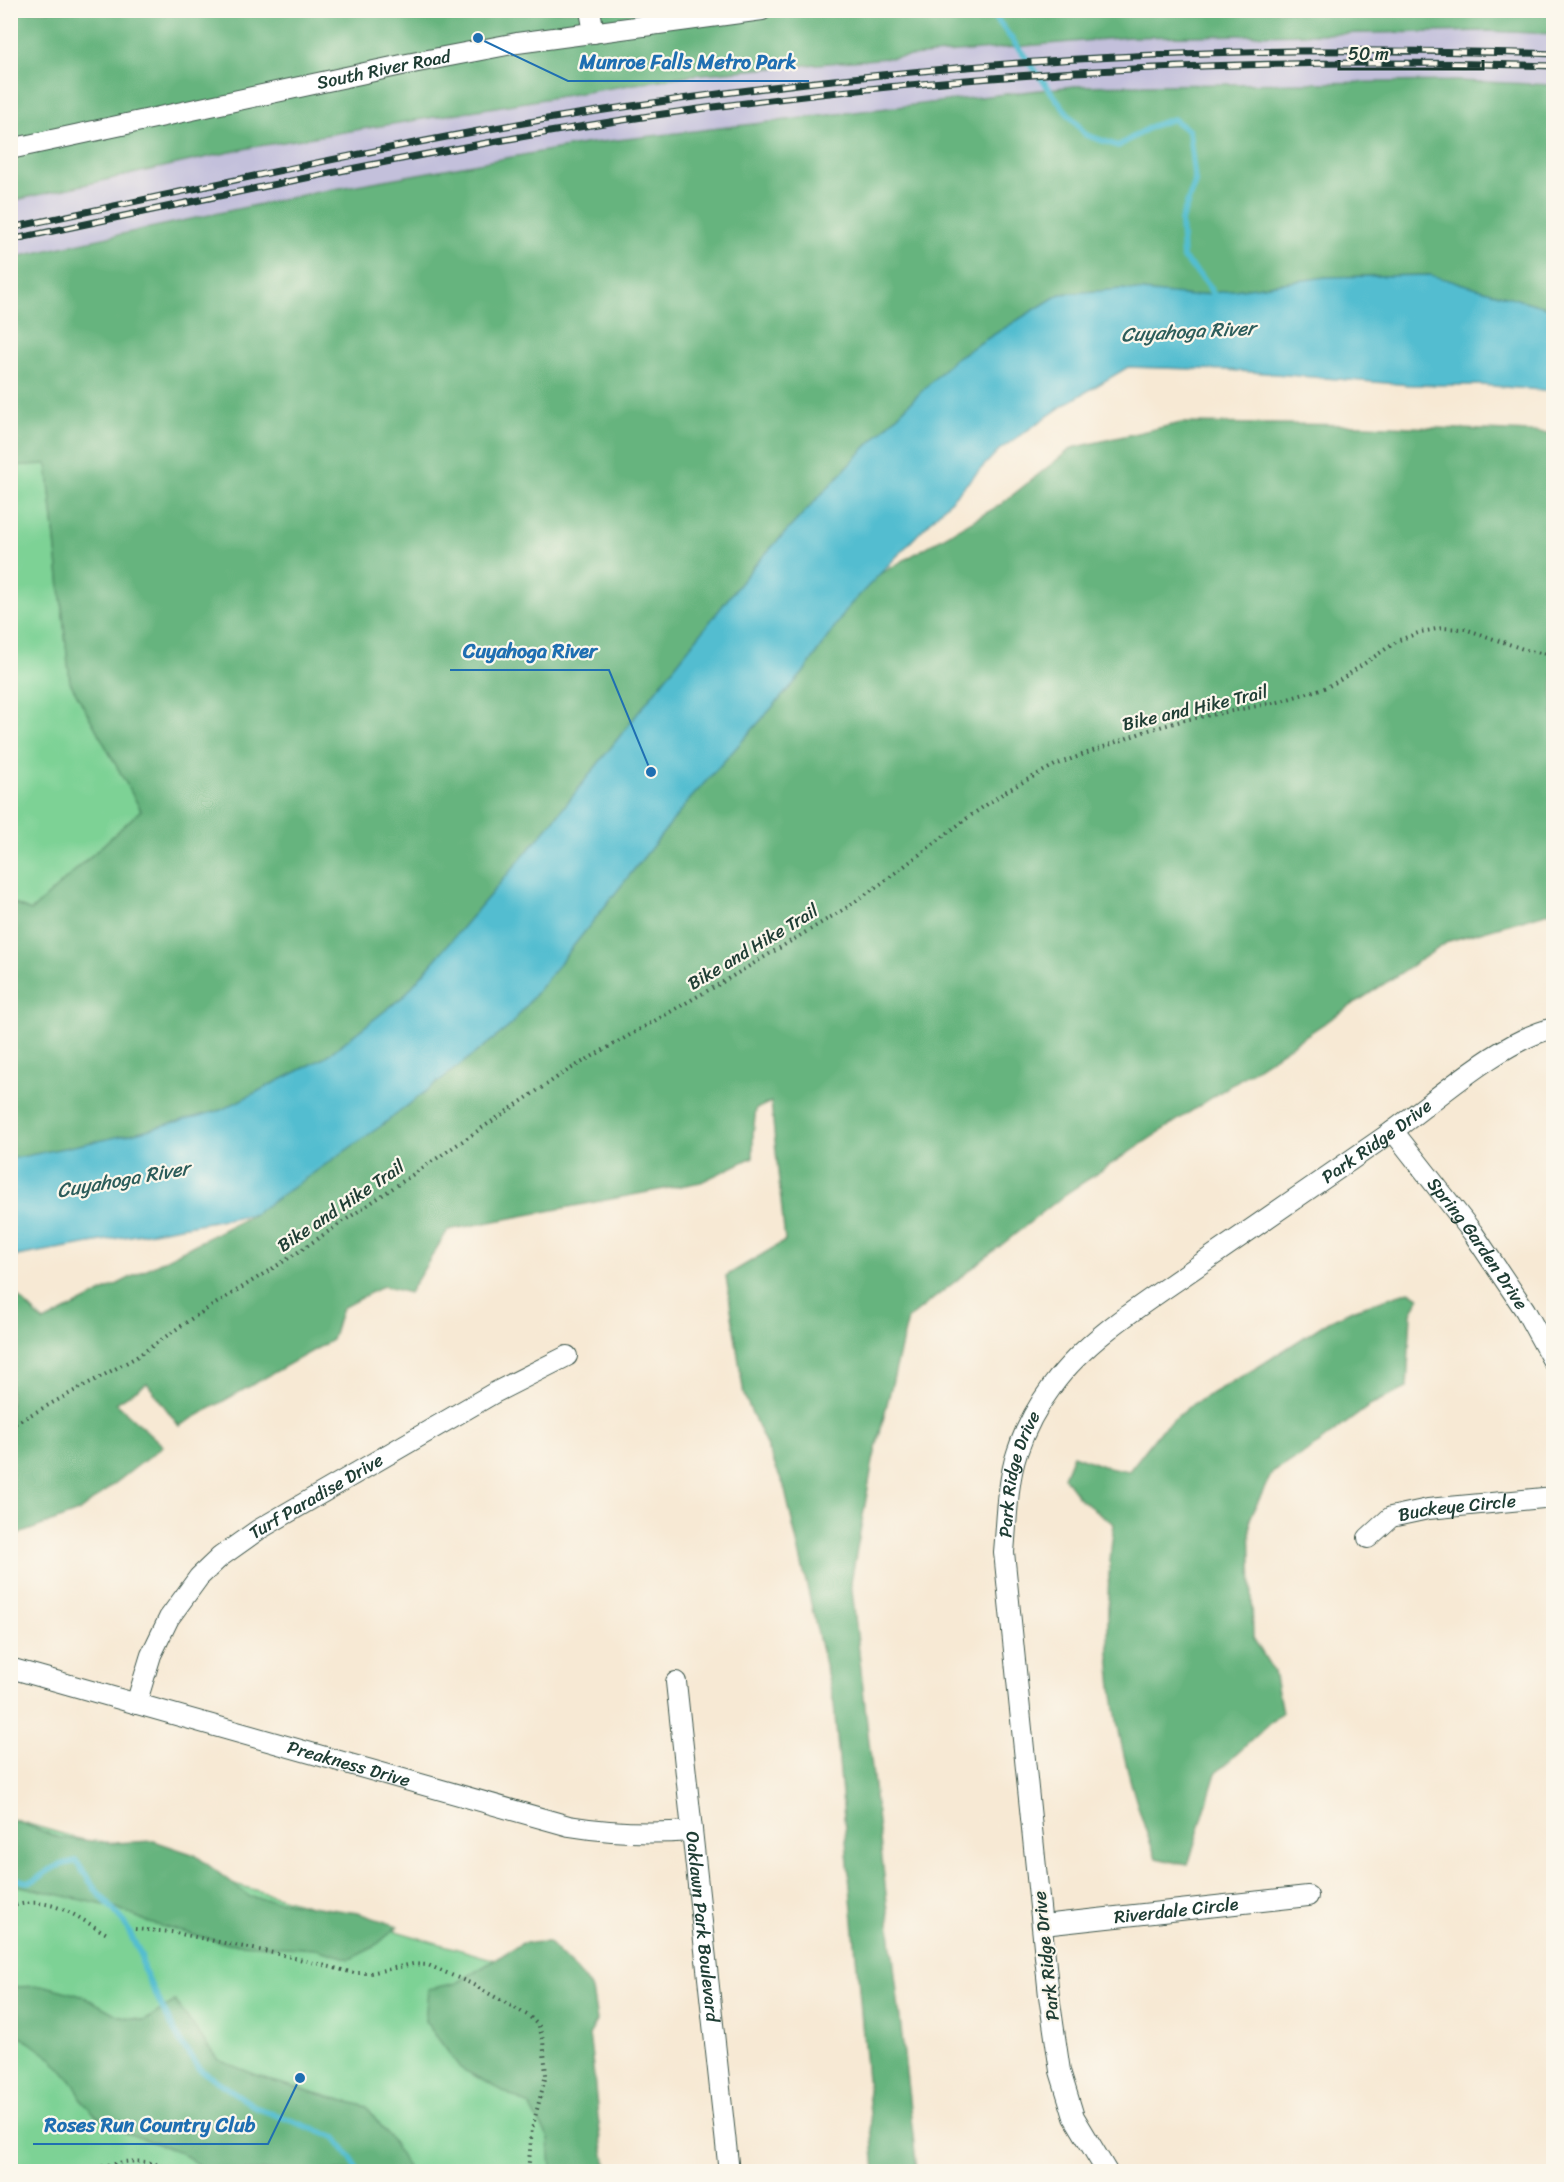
<svg xmlns="http://www.w3.org/2000/svg" width="1564" height="2182" font-family="Sriracha,sans-serif">
  <style>
    .industrial { fill: #c3c0db }
    .green { fill: #7dd295; stroke: #4e8864; stroke-width: 1.5 }
    .forest { fill: #66b47e; stroke: #427859; stroke-width: 1.5 }
    .water { fill: #53bdd0; stroke: #397d82; stroke-width: 1.5 }
    .lines { fill: none; stroke-linecap: round; stroke-linejoin: round }
    .stream { stroke: #53bdd0; stroke-width: 6 }
    .minor-casing { stroke: #3f574c; stroke-width: 22 }
    .path { stroke: #3f574c; stroke-width: 4; stroke-dasharray: 1.5 4.5; stroke-linecap: butt }
    .minor { stroke: #fff; stroke-width: 20 }
    .rail-casing { stroke: #1f3d34; stroke-width: 7 }
    .rail { stroke: #fbf7ec; stroke-width: 4.5; stroke-dasharray: 14; stroke-linecap: butt }
    .labels { text-anchor: middle; stroke-width: 4.5; stroke-linejoin: round; paint-order: stroke }
    .street-label { font-size: 18px; fill: #1f3d34; stroke: #fbf7ec }
    .water-label { font-size: 20px; font-style: italic; fill: #2c5d5b; stroke: #fbf7ec }
    .leader { fill: none; stroke: #1f6fb2; stroke-width: 2 }
    .callout-dot { fill: #1f6fb2; stroke: #fbf7ec; stroke-width: 2 }
    .callout-label { font-size: 20px; text-anchor: middle; font-weight: bold; fill: #1f6fb2; stroke: #fbf7ec; stroke-width: 4.5; stroke-linejoin: round; paint-order: stroke }
  </style>
  <rect width="100%" height="100%" fill="#fbf7ec"/>
  <filter id="ink" filterUnits="userSpaceOnUse"><feTurbulence type="fractalNoise" baseFrequency=".0167" numOctaves="2"/><feDisplacementMap in="SourceGraphic" scale="12" xChannelSelector="R" yChannelSelector="G"/><feConvolveMatrix kernelMatrix="1 2 1 2 8 2 1 2 1" color-interpolation-filters="sRGB"/></filter>
  <filter id="wash" filterUnits="userSpaceOnUse"><feTurbulence type="fractalNoise" baseFrequency=".008" numOctaves="4" result="noise"/><feDisplacementMap in="SourceGraphic" scale="24" xChannelSelector="R" yChannelSelector="G"/><feGaussianBlur stdDeviation="1.35" result="paint"/><feColorMatrix in="noise" values="0 0 0 0 0 0 0 0 0 0 0 0 0 0 0 0 0 1.4 0 .05"/><feComposite in="paint" operator="in"/></filter>
  <g filter="url(#wash)">
    <rect width="100%" height="100%" fill="#f7e9d4"/>
    <path class="industrial" d="M1489 31 1553 34V85L1458 81 1074 86 584 144 307 194 11 258 10 201 253 147 690 75 1129 37Z"/>
    <g class="green">
      <path d="M47 463 70 682 141 810 31 912 10 901V466Z"/>
      <path d="M11 1819 578 1984 600 2171H11Z"/>
    </g>
    <g class="forest">
      <path d="M1553 10 1554 34 1489 31 1129 37 690 75 253 147 11 201 10 11Z"/>
      <path d="M1458 81 1553 85V309L1429 275 1326 277 1192 296 1122 289 1060 294 954 359 864 449 753 567 553 821 404 996 324 1058 221 1110 131 1134 11 1159 10 902 31 911 141 810 70 682 47 464 11 466V258L307 194 584 144 1074 86Z"/>
      <path d="M1181 423 1365 425 1553 433V911L1449 941 1067 1193 908 1319 873 1461 851 1581 917 2171H875L834 1704 784 1486 744 1395 726 1276 785 1241 771 1102 756 1109 753 1133V1157L701 1182 448 1230 409 1293 383 1286 342 1308 332 1340 179 1426 147 1383 116 1403 163 1446 78 1512 11 1537 10 1289 44 1322 254 1214 381 1126 509 1027 690 799 803 673 849 606 878 575 1000 505 1072 448Z"/>
      <path d="M1409 1291 1419 1297 1411 1313 1407 1388 1372 1404 1310 1450 1272 1473 1250 1518 1253 1638 1274 1672 1282 1712 1216 1773 1188 1865 1156 1858C1113 1748 1098 1642 1114 1524L1081 1500 1064 1477 1073 1455 1103 1466 1129 1471 1161 1430 1191 1405 1258 1367 1329 1321 1352 1310Z"/>
      <path d="M11 1819 60 1838 114 1843 154 1841 195 1855 250 1897 358 1913 398 1926 374 1947 350 1959 315 1949 224 1943 150 1923 117 1908 11 1884Z"/>
      <path d="M548 1942 579 1973 592 1990 597 2021 589 2035C596 2080 596 2129 608 2171H551L549 2138 529 2105 460 2068 425 2021 428 1989 457 1983 522 1943Z"/>
      <path d="M46 1986 85 1997 117 2015 144 2021 175 2001 218 2060 272 2081 367 2107 393 2142 409 2171H208L180 2152 127 2133 97 2116 84 2103 74 2084 52 2059 18 2034 11 2043V1987Z"/>
    </g>
    <path class="water" d="M1430 275 1553 309V391L1481 385H1411L1226 370 1128 367 1064 405 999 450 849 606 803 673 690 799 509 1027 381 1126 254 1214 11 1257V1159L131 1134 221 1110 324 1058 404 996 553 821 753 567 864 449 954 359 1060 294 1122 289 1192 296 1326 277Z"/>
    <g class="lines">
      <g class="stream">
        <path d="M990 10 1064 109 1086 135 1118 146 1152 126 1173 119 1189 131 1195 182 1181 221 1183 258 1208 284 1212 293 1219 298"/>
        <path d="M10 1876C34 1888 34 1879 53 1868 60 1864 69 1863 76 1861L96 1890 124 1922 141 1955 143 1968 165 2013 181 2043 199 2069 257 2108 335 2137 351 2158 358 2172"/>
      </g>
    </g>
  </g>
  <g filter="url(#ink)">
    <g class="lines">
      <g class="minor-casing">
        <g id="minor">
          <path d="M590 10 594 33"/>
          <path id="s1" d="M10 149 402 65 517 43 762 10"/>
          <path id="s2" d="M1393 1131 1473 1233 1525 1310 1554 1363"/>
          <path id="s3" d="M1368 1538 1391 1517 1428 1509 1554 1497"/>
          <path id="s4" d="M10 1668 569 1826C611 1833 650 1834 692 1831"/>
          <path id="s5" d="M676 1682 729 2172"/>
          <path id="s6" d="M136 1704 151 1655 169 1618 199 1577 220 1557 258 1530 494 1393 567 1356"/>
          <path id="s7" d="M1043 1925 1308 1896"/>
          <path id="s8" d="M1107 2172 1074 2117 1060 2071 1049 1996 1004 1552C1007 1521 1007 1482 1017 1453 1025 1429 1038 1405 1053 1385 1086 1339 1146 1302 1192 1270 1258 1224 1324 1179 1390 1133 1435 1101 1501 1040 1554 1028"/>
        </g>
      </g>
      <g class="path">
        <path d="M10 1426 135 1358 191 1319 286 1260 565 1072 721 983 846 908 882 883 970 816 1008 790 1055 765 1149 730 1185 720 1278 702 1327 687 1340 680 1399 640 1421 632 1442 628 1465 629 1529 651 1554 655"/>
        <path d="M10 1907C51 1893 75 1917 109 1935"/>
        <path d="M135 1929 171 1932 283 1955 354 1973H370L413 1964 428 1965 470 1983 529 2016 539 2026 543 2040 546 2075 532 2129 528 2172"/>
        <path d="M10 2168 29 2172"/>
        <path d="M85 2172C116 2161 145 2155 176 2172"/>
      </g>
      <use href="#minor" class="minor"/>
      <g class="rail-casing">
        <g id="rail">
          <path d="M10 228C199 189 388 144 578 114 815 77 1055 54 1295 51 1381 50 1467 51 1554 54"/>
          <path d="M10 240C225 195 439 147 656 115 953 72 1253 56 1554 66"/>
        </g>
      </g>
      <use href="#rail" class="rail"/>
    </g>
  </g>
  <g class="labels">
    <g class="street-label">
      <text dy="6" stroke="none"><textPath href="#s1" startOffset="382">South River Road</textPath></text>
      <text transform="translate(1195 708) rotate(-13)" y="6">Bike and Hike Trail</text>
      <text transform="translate(753 947) rotate(-31)" y="6">Bike and Hike Trail</text>
      <text dy="6" stroke="none"><textPath href="#s8" startOffset="1218">Park Ridge Drive</textPath></text>
      <text transform="translate(341 1206) rotate(-34)" y="6">Bike and Hike Trail</text>
      <text dy="6" stroke="none"><textPath href="#s2" startOffset="141">Spring Garden Drive</textPath></text>
      <text dy="6" stroke="none"><textPath href="#s8" startOffset="714">Park Ridge Drive</textPath></text>
      <text dy="6" stroke="none"><textPath href="#s6" startOffset="286">Turf Paradise Drive</textPath></text>
      <text dy="6" stroke="none"><textPath href="#s3" startOffset="98">Buckeye Circle</textPath></text>
      <text dy="6" stroke="none"><textPath href="#s4" startOffset="352">Preakness Drive</textPath></text>
      <text dy="6" stroke="none"><textPath href="#s7" startOffset="134">Riverdale Circle</textPath></text>
      <text dy="6" stroke="none"><textPath href="#s5" startOffset="246">Oaklawn Park Boulevard</textPath></text>
      <text transform="translate(1046 1956) rotate(-96)" y="6">Park Ridge Drive</text>
    </g>
    <g class="water-label">
      <text transform="translate(1188 331) rotate(-3)" y="7">Cuyahoga River</text>
      <text transform="translate(123 1179) rotate(-10)" y="7">Cuyahoga River</text>
    </g>
  </g>
  <path class="leader" d="M478 38L568 81H809M651 772L609 670H450M300 2078L268 2144H33"/>
  <g class="callout-dot">
    <circle cx="478" cy="38" r="6"/>
    <circle cx="651" cy="772" r="6"/>
    <circle cx="300" cy="2078" r="6"/>
  </g>
  <g class="callout-label">
    <text x="688" y="69">Munroe Falls Metro Park</text>
    <text x="530" y="658">Cuyahoga River</text>
    <text x="150" y="2132">Roses Run Country Club</text>
  </g>
  <rect width="1564" height="2182" fill="none" stroke="#fbf7ec" stroke-width="36"/>
  <path d="M1339 60v9h144v-9" fill="none" stroke="#1f3d34" stroke-width="3"/>
  <text x="1348" y="60" font-size="18" fill="#1f3d34" stroke="#fbf7ec" stroke-width="4.5" paint-order="stroke">50 m</text>
</svg>
